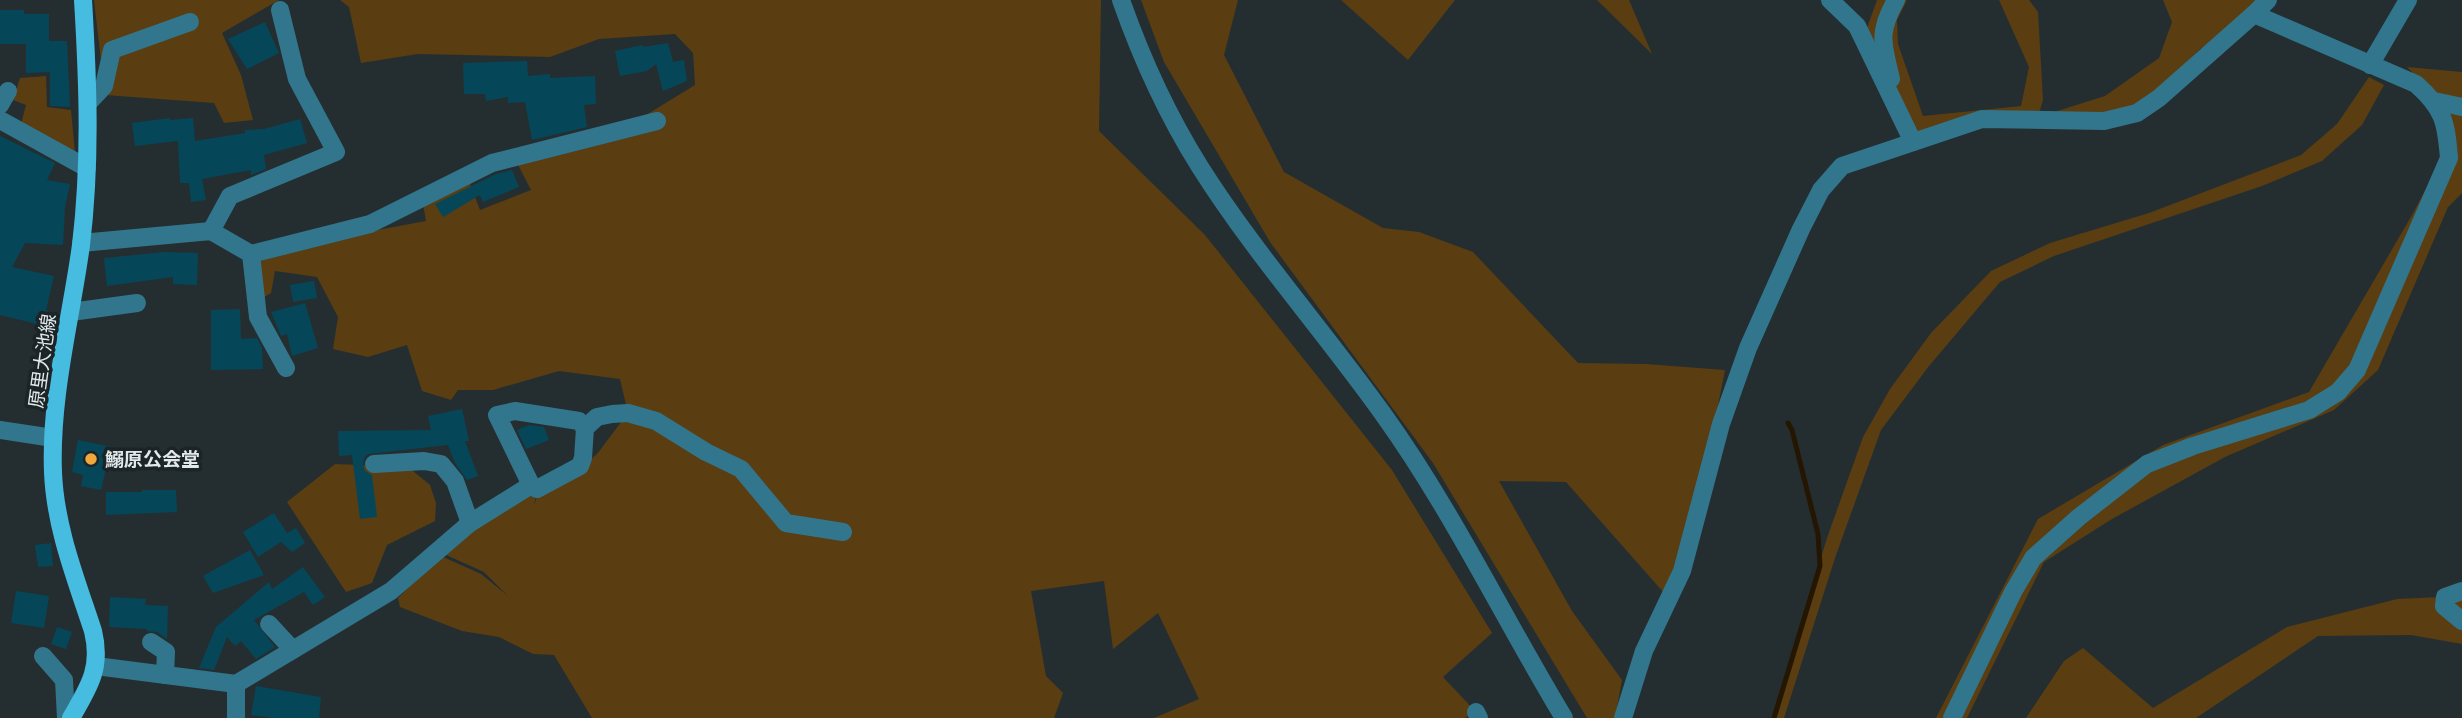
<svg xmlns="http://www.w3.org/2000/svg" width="2462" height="718" font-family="'Fira Sans Condensed','Noto Sans JP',sans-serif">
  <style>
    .green { fill: #5a3d11 }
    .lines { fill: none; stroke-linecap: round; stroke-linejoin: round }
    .stream { stroke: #251601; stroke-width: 5 }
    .building { fill: #054759 }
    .minor { stroke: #32768d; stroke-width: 18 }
    .major { stroke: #47bce1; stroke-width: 18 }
    .poi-dot { fill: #eea83c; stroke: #1b2427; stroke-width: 2.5 }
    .labels { text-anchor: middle; stroke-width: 7; stroke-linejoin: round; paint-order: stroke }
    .street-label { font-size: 19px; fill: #e2e8ea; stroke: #1b2427 }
    .poi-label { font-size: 19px; font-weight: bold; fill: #e2e8ea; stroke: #1b2427; text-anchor: start }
  </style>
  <rect width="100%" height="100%" fill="#242e31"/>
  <g class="green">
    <path d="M94 0H279L222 33 241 75 253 120 224 123 214 103 105 95Z"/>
    <path d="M340 0H1101L1099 131 1205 235 1392 470 1492 633 1443 677 1476 712 1465 718H1154L1199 699 1158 613 1113 649 1104 581 1031 591 1046 676 1063 693 1054 718H592L554 655 533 654 499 637 462 631 400 607 398 598 441 556 481 574 508 596 484 572 444 554 470 523 537 489 534 506 543 476 576 472 597 454 628 413 620 379 559 371 493 390H458L451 400 422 391 407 345 368 357 333 349 338 317 317 277 275 271 271 293 261 299 255 262 356 234 426 221 422 198 467 176 480 210 531 190 514 157 615 134 695 85 693 53 675 34 599 39 550 57 418 54 361 63 349 7Z"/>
    <path d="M1141 0H1238L1224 55 1284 172 1383 228 1419 232 1473 252 1578 363 1646 364 1725 370 1694 526 1664 593 1566 482 1499 481 1572 611 1622 680 1615 718H1587L1433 463 1270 242 1164 62Z"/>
    <path d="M1341 0H1455L1408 60Z"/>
    <path d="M1597 0H1629L1652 54Z"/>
    <path d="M1877 0H1907L1897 20 1898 44 1923 116 2021 106 2029 67 1999 0H2029L2038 12 2043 100 2037 120 1911 138 1863 39Z"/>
    <path d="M2163 0H2263L2230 30 2200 49 2149 100 2103 118 2051 113 2105 96 2159 58 2172 22Z"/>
    <path d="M2407 67 2462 72V193L2448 207 2378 370 2334 410 2225 457 2112 519 2044 562 1967 718H1936L2038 519 2163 445 2309 392 2412 215 2448 148 2443 103Z"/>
    <path d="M46 76 47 107 71 110 75 153 21 124 26 105 13 100 20 78Z"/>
    <path d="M2369 77 2384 85 2362 125 2322 161 2262 186 2054 256 2000 282 1929 366 1881 430 1835 558 1784 718H1772L1827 538 1863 437 1890 389 1931 333 1991 271 2050 243 2149 213 2301 155 2337 124Z"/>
    <path d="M335 464 408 467 430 485 436 503 435 521 387 545 372 583 346 592 287 502Z"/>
    <path d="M2462 596V644L2411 635 2318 636 2196 718H2026L2064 661 2083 648 2153 708 2287 627 2397 599Z"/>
  </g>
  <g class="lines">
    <path class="stream" d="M1774 718 1820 566 1818 534 1792 430 1788 423"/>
  </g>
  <g class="building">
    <path d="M0 10H24V14H49V41H67L70 107 50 106V72L26 73V44H0Z"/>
    <path d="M265 22 279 53 247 69 228 39Z"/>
    <path d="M668 43 673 62 684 60 687 81 663 91 656 64 647 71 620 76 615 51 642 45 643 47Z"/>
    <path d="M527 61 528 76 550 74V78L595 76 596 104 584 105 587 127 532 140 525 102 508 103V97L486 101 485 94H464L463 63Z"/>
    <path d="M170 118V120L193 118 195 141 245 133V130L264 129 300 119 307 143 264 155 266 169 251 175V170L202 179 206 200 191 202 189 183H180L178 141 135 146 132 123Z"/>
    <path d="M0 136 55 163 47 180 70 184 65 207 63 245 25 243 12 267 54 276 46 310 53 312 50 327 0 315Z"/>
    <path d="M512 170 519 187 483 202 480 195 443 217 435 204 496 174Z"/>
    <path d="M165 252 198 253 197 285 173 284V277L107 286 104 258Z"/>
    <path d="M314 281 317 298 293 302 290 285Z"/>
    <path d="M305 303 318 348 292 356 287 334 281 336 271 312Z"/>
    <path d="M240 309 241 339 257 338 262 348 263 369 211 370V310Z"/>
    <path d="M462 409 469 441H465L478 476 467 480 455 463 448 445 368 454 364 458 363 465 365 471 372 475 377 517 360 519 352 455 339 456 338 431 431 430 428 416Z"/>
    <path d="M529 425 544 427 549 440 526 449 517 430Z"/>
    <path d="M78 440 111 447 101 490 81 486 83 475 72 472Z"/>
    <path d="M142 490H176L177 512 106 515V492H142Z"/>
    <path d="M274 513 287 533 296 528 305 543 292 552 281 542 258 557 243 532Z"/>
    <path d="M51 543 53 566 38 567 35 545Z"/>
    <path d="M250 550 264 575 213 593 203 576Z"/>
    <path d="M303 567 325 597 313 605 304 592 254 620 275 647 256 659 241 641 235 646 227 637 214 670 199 668 216 627 269 582 272 589Z"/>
    <path d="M16 591 49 596 44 628 11 623Z"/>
    <path d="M110 597 146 599 145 605 168 606 167 639 157 632 147 631V629L109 627Z"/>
    <path d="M57 627 72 632 66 649 51 644Z"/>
    <path d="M256 686 321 697 319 718H273L251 715Z"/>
  </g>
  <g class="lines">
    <g class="minor">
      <path d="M1121 0C1141 57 1168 116 1200 167 1255 254 1324 331 1383 414 1452 510 1503 617 1564 718"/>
      <path d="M1830 0 1857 26 1913 142"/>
      <path d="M2370 65 2408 0"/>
      <path d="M1891 79C1883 44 1877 34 1896 0"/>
      <path d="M2434 101 2462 107"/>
      <path d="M89 102 104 86 112 50 190 22"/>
      <path d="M0 105 8 91"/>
      <path d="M0 120 87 168"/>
      <path d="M211 231 230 196 336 152 297 79 280 10"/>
      <path d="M81 243 211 231 251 254 370 224 492 163 657 121"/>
      <path d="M251 254 258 317 286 368"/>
      <path d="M71 312 137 303"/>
      <path d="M0 430 53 438"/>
      <path d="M374 464 424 461 441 464 455 481 470 523"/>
      <path d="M531 485 497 415 515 411 579 421 585 428"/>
      <path d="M2462 591 2445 597 2444 606 2462 621"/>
      <path d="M269 624 293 650"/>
      <path d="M151 642 166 652 165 675"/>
      <path d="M43 656 64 680 66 718"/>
      <path d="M96 666 236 684 391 591 470 523 531 485 537 489 580 466 583 458 585 428 597 417 612 414 628 413 656 421 706 452 741 469 786 523 843 532"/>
      <path d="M236 684V718"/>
      <path d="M1476 712 1479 718"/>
      <path d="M1623 718 1644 651 1682 571 1721 424 1748 348 1801 229 1821 190 1842 166 1982 119 2104 121 2137 113 2159 98 2254 14 2268 0"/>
      <path d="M1952 718 2013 592 2033 558 2079 517 2147 464 2193 446 2309 410 2338 392 2357 370 2449 158C2446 122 2444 109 2416 84L2254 14"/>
    </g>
    <path class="major" d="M71 718C89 687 102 668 93 631 76 579 55 527 53 472 50 396 71 319 81 245 91 162 88 83 83 0"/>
  </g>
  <circle class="poi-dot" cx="91" cy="459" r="7"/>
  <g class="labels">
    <g class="street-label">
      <text transform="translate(42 361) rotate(-82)" y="7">原里大池線</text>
    </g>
    <g class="poi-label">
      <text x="105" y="466">鰯原公会堂</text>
    </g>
  </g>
</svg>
